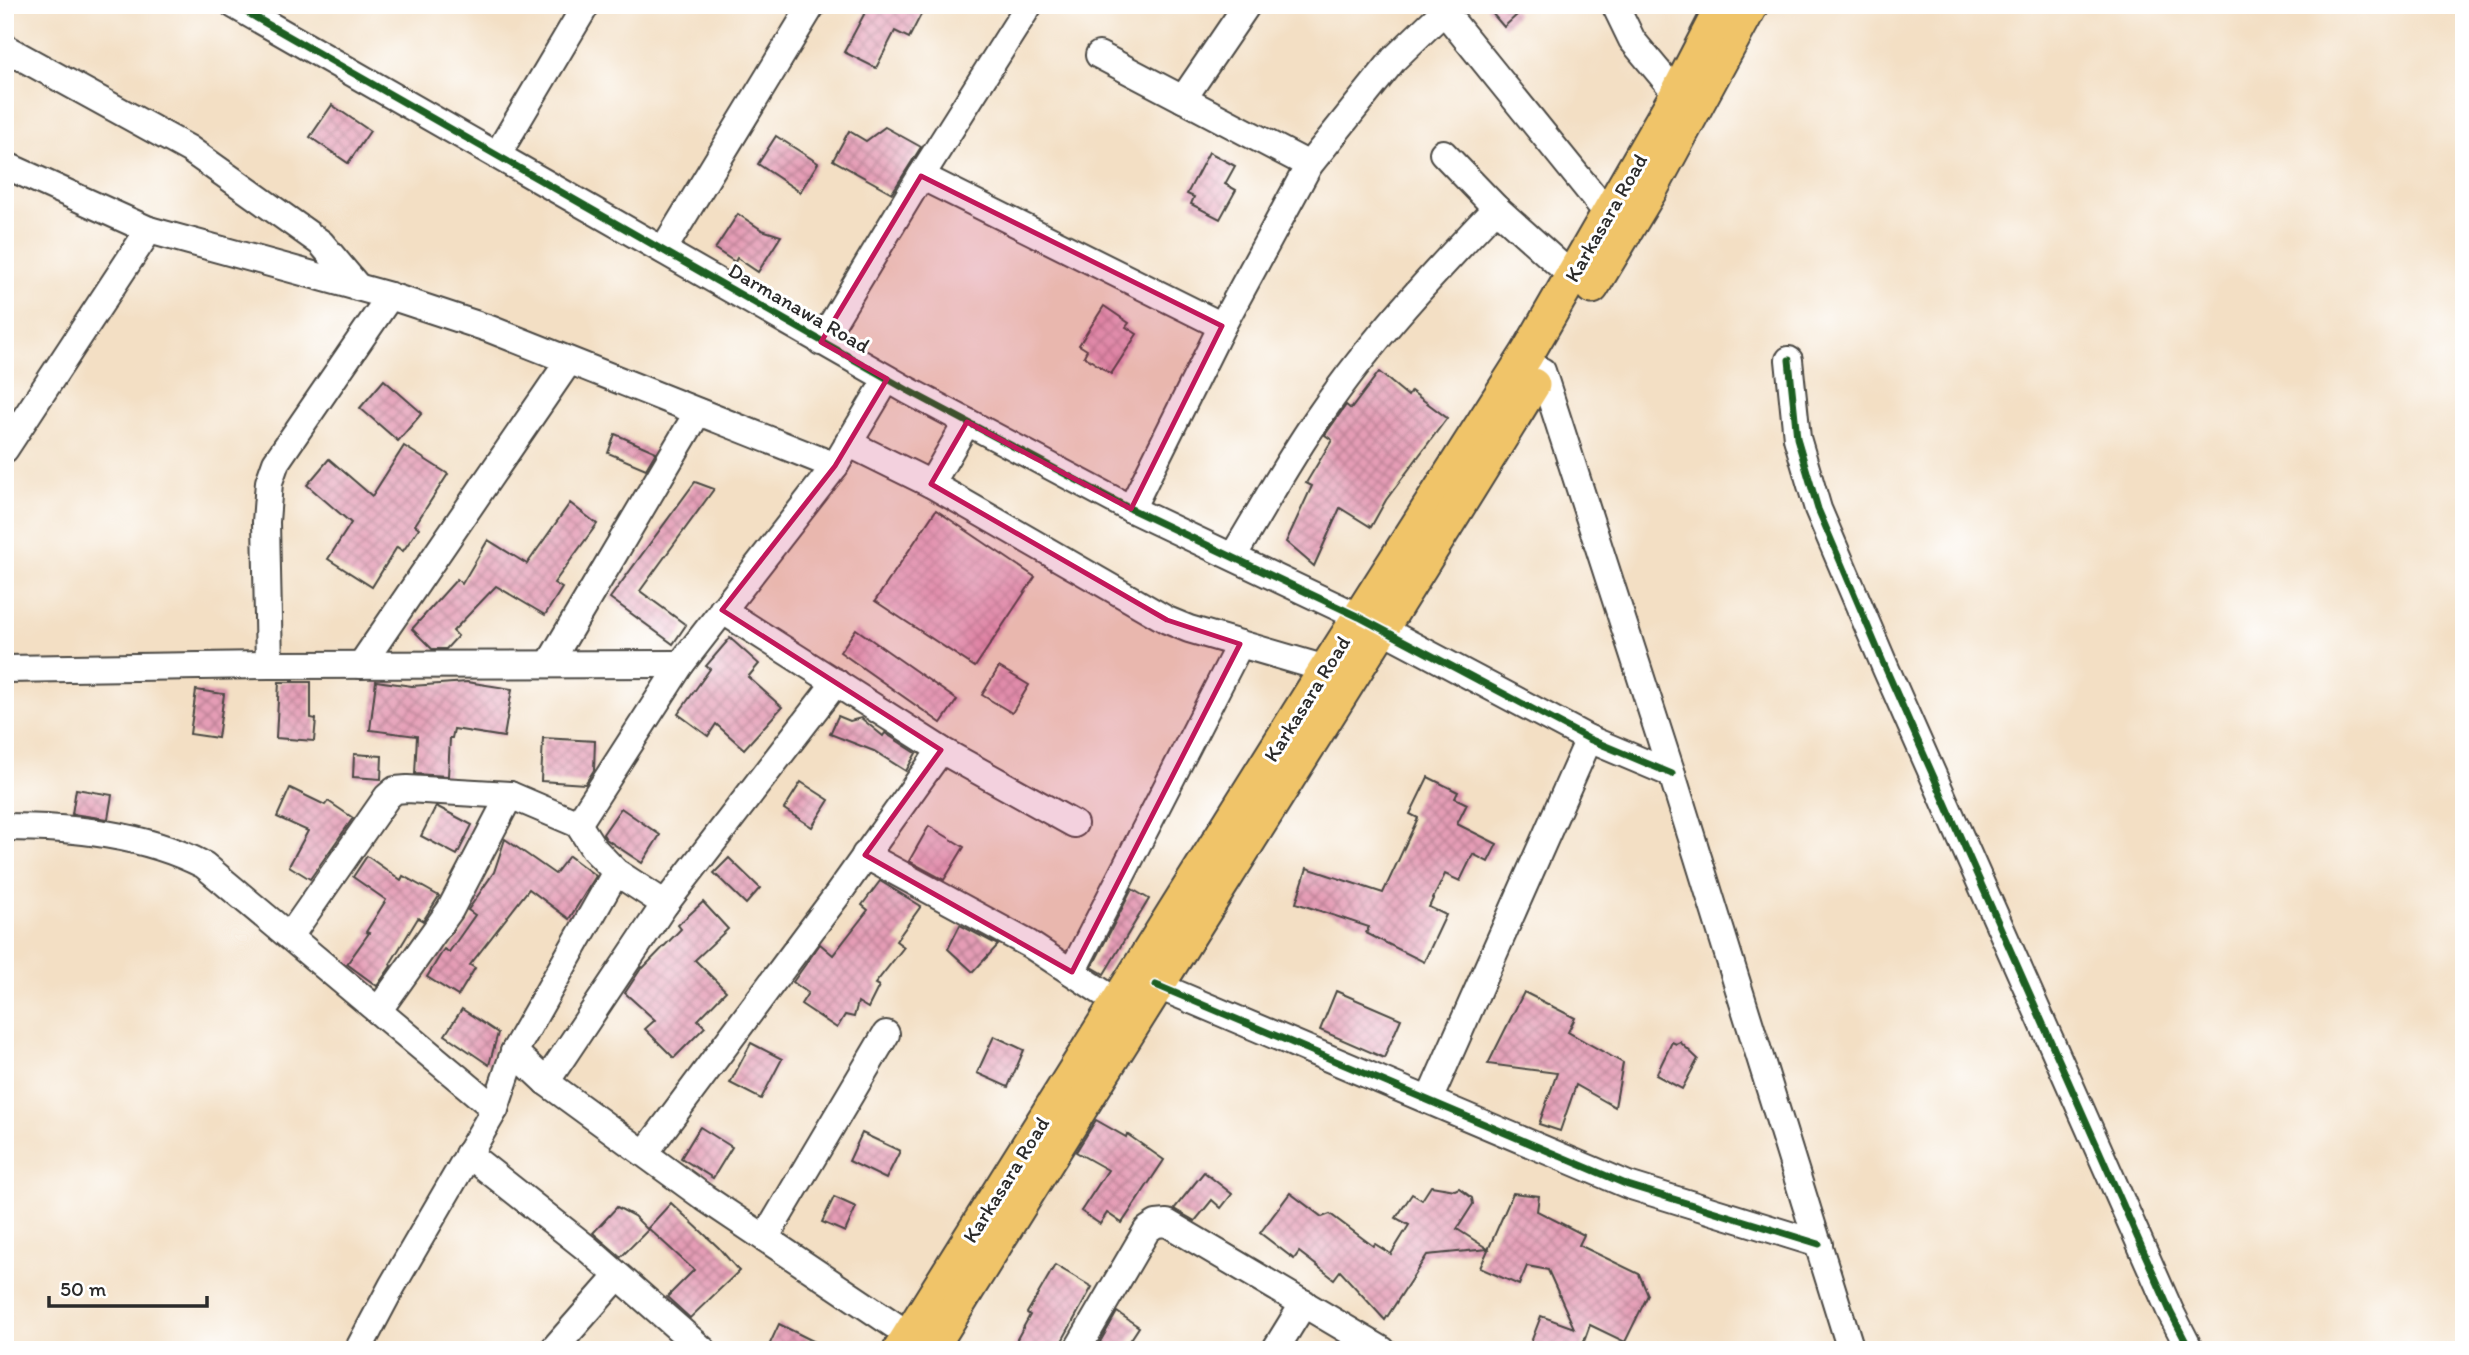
<svg xmlns="http://www.w3.org/2000/svg" width="2469" height="1355" font-family="Itim,sans-serif">
  <style>
    .building { fill: url(#building-cross-hatch) }
    .lines { fill: none; stroke-linecap: round; stroke-linejoin: round }
    .minor-casing { stroke: #494642; stroke-width: 30 }
    .major-casing { stroke: #494642; stroke-width: 37 }
    .minor { stroke: #fff; stroke-width: 26 }
    .major { stroke: #f0c469; stroke-width: 33 }
    .cycleway-casing { stroke: #fff; stroke-width: 11 }
    .cycleway { stroke: #1b5e20; stroke-width: 7 }
    .marked { fill: #c2185b; fill-opacity: 0.2; stroke: #c2185b; stroke-width: 5; stroke-linejoin: round }
    .labels { text-anchor: middle; stroke-width: 6; stroke-linejoin: round; paint-order: stroke }
    .street-label { font-size: 21px; fill: #2b2b2b; stroke: #fff }
  </style>
  <defs>
    <pattern id="building-cross-hatch" width="8" height="8" patternUnits="userSpaceOnUse" patternTransform="scale(1.75)"><rect width="8" height="8" fill="#e59db6"/><path d="M0 0l8 8M0 8l8-8" fill="none" stroke="#ba8094"/></pattern>
  </defs>
  <rect width="100%" height="100%" fill="#fff"/>
  <filter id="ink" filterUnits="userSpaceOnUse"><feTurbulence type="fractalNoise" baseFrequency=".0143" numOctaves="2"/><feDisplacementMap in="SourceGraphic" scale="14" xChannelSelector="R" yChannelSelector="G"/><feConvolveMatrix kernelMatrix="1 2 1 2 8 2 1 2 1" color-interpolation-filters="sRGB"/></filter>
  <filter id="wash" filterUnits="userSpaceOnUse"><feTurbulence type="fractalNoise" baseFrequency=".00686" numOctaves="4" result="noise"/><feDisplacementMap in="SourceGraphic" scale="28" xChannelSelector="R" yChannelSelector="G"/><feGaussianBlur stdDeviation="1.57" result="paint"/><feColorMatrix in="noise" values="0 0 0 0 0 0 0 0 0 0 0 0 0 0 0 0 0 1.4 0 .05"/><feComposite in="paint" operator="in"/></filter>
  <g filter="url(#wash)">
    <rect width="100%" height="100%" fill="#f3dfc4"/>
    <g id="blocks">
      <g class="building">
        <path d="M869 5H926L909 38 895 31 876 68 844 52Z"/>
        <path d="M1485 5H1510L1518 14 1504 27Z"/>
        <path d="M332 105 370 131 348 163 310 137Z"/>
        <path d="M885 127 921 147 892 193 833 160 849 131 866 141Z"/>
        <path d="M776 136 818 163 800 192 758 164Z"/>
        <path d="M1209 152 1235 166 1225 184 1236 190 1220 219 1191 204 1194 197 1187 194Z"/>
        <path d="M738 214 762 230 781 236 758 272 737 258 735 262 715 249Z"/>
        <path d="M1104 306 1129 323 1126 327 1137 334 1111 374 1084 356 1087 350 1079 345Z"/>
        <path d="M1379 372 1408 396 1411 391 1447 418 1386 500 1371 527 1340 508 1314 566 1286 542 1312 486 1306 483 1332 440 1325 435 1346 405 1351 409Z"/>
        <path d="M384 380 422 413 398 441 360 408Z"/>
        <path d="M615 434 656 452 646 469 608 453Z"/>
        <path d="M404 446 448 474 415 525 419 528 403 551 397 547 372 587 328 559 351 523 307 485 329 459 372 496Z"/>
        <path d="M695 482 714 489 640 591 686 625 673 644 610 598Z"/>
        <path d="M570 503 597 524 554 583 562 588 545 615 496 586 453 631 458 636 446 649H432L412 629 457 579 462 584 488 540 527 564Z"/>
        <path d="M936 510 1035 577 975 667 875 601Z"/>
        <path d="M856 629 957 700 941 723 840 652Z"/>
        <path d="M730 638 759 664 748 677 782 707 744 749 716 724 708 736 678 714 710 669 706 666Z"/>
        <path d="M999 667 1029 685 1012 713 982 695Z"/>
        <path d="M376 681 412 686 467 682 512 689 504 737 454 729 452 738H450L448 776 415 774 417 736 370 730Z"/>
        <path d="M279 682H311V718L316 719 314 741 276 738Z"/>
        <path d="M196 690 224 694 218 738 190 734Z"/>
        <path d="M838 716 850 721 861 718 883 736 885 733 916 753 906 771 874 751 830 734Z"/>
        <path d="M543 738 595 741 594 770 585 784 541 781Z"/>
        <path d="M354 754 382 756 381 779 353 777Z"/>
        <path d="M1428 777 1458 792 1455 798 1467 804 1457 824 1497 844 1488 862 1473 854 1460 881 1445 874 1429 907 1446 915 1424 962 1366 933 1369 927 1296 903 1307 868 1383 893 1418 818 1410 814Z"/>
        <path d="M801 782 829 800 812 827 784 809Z"/>
        <path d="M290 788 325 805 328 801 353 818 310 879 289 866 308 831 277 817Z"/>
        <path d="M76 789 112 795 108 819 72 814Z"/>
        <path d="M436 806 472 825 457 855 421 836Z"/>
        <path d="M621 808 660 835 642 863 606 839 603 834Z"/>
        <path d="M929 826 964 847 944 880 909 861Z"/>
        <path d="M505 839 555 874 569 856 596 876 569 919 529 889 470 965 475 968 458 996 427 977 444 949 449 952 475 915 468 910 494 872Z"/>
        <path d="M367 856 401 880 403 876 439 896 423 921 418 918 390 964 391 966 377 986 347 964 369 933 366 932 386 900 353 877Z"/>
        <path d="M729 858 760 888 746 904 714 873Z"/>
        <path d="M880 881 921 906 896 941 904 947 875 984 879 986 868 1008 858 1002 854 1017 845 1015 837 1028 801 1004 808 993 793 982 820 944 833 955 868 910 862 905Z"/>
        <path d="M1132 889 1149 899 1104 974 1092 967Z"/>
        <path d="M703 902 728 929 695 960 726 991 698 1020 705 1027 674 1058 645 1029 655 1020 625 993 642 967 643 968 681 929 678 925Z"/>
        <path d="M960 925 998 945 973 972 948 949Z"/>
        <path d="M1336 991 1401 1019 1384 1058 1320 1030Z"/>
        <path d="M1524 992 1575 1018 1568 1032 1623 1063 1615 1107 1576 1085 1560 1131 1539 1124 1557 1073 1488 1064Z"/>
        <path d="M462 1009 498 1033 489 1065 445 1035Z"/>
        <path d="M994 1036 1024 1050 1008 1087 977 1073Z"/>
        <path d="M1672 1042 1676 1044 1680 1042 1698 1059 1682 1089 1656 1075Z"/>
        <path d="M751 1043 782 1059 761 1099 730 1083Z"/>
        <path d="M1096 1120 1126 1137 1127 1134 1164 1160 1122 1223 1107 1213 1100 1224 1081 1211 1108 1170 1076 1152Z"/>
        <path d="M700 1127 732 1147 713 1178 681 1158Z"/>
        <path d="M862 1133 900 1151 886 1179 849 1161Z"/>
        <path d="M1204 1172 1232 1194 1221 1208 1212 1200 1195 1221 1174 1209Z"/>
        <path d="M1431 1186 1455 1190 1459 1188 1472 1198 1473 1204 1457 1229 1488 1249 1427 1255 1385 1320 1340 1271 1334 1279 1299 1252 1294 1259 1260 1233 1290 1193 1322 1217 1330 1214 1373 1246 1375 1244 1391 1254 1409 1225 1396 1218 1412 1194 1422 1200Z"/>
        <path d="M1513 1193 1539 1196 1537 1211 1584 1235 1579 1245 1639 1274 1648 1295 1625 1342 1590 1325 1581 1350H1528L1541 1316 1574 1328 1548 1270 1527 1266 1519 1285 1480 1268Z"/>
        <path d="M834 1197 856 1207 845 1232 822 1222Z"/>
        <path d="M671 1203 719 1248 739 1271 690 1318 667 1297 694 1270 648 1228Z"/>
        <path d="M617 1207 634 1216 648 1230 621 1257 593 1233Z"/>
        <path d="M1055 1265 1092 1287 1057 1350H1011L1030 1315 1027 1313Z"/>
        <path d="M1117 1312 1139 1327 1124 1350H1111L1100 1342Z"/>
        <path d="M779 1324 831 1350H767Z"/>
      </g>
    </g>
  </g>
  <g filter="url(#ink)">
    <use href="#blocks" fill-opacity="0" stroke="#494642" stroke-width="2"/>
    <g class="lines">
      <g class="minor-casing">
        <g id="minor">
          <path d="M234 5 909 391 1131 509 1359 617 1589 739 1672 774"/>
          <path d="M1439 5 1608 214"/>
          <path d="M1615 5 1632 40 1677 94"/>
          <path d="M5 48 189 149 321 243 358 287"/>
          <path d="M1099 55 1309 165"/>
          <path d="M1183 99 1247 5"/>
          <path d="M1443 153 1496 208 1573 277"/>
          <path d="M497 155 586 5"/>
          <path d="M5 165 149 230 390 296 490 329 835 466"/>
          <path d="M921 176 1222 326"/>
          <path d="M663 250 812 5"/>
          <path d="M821 342 921 176 1029 5"/>
          <path d="M1789 360 1797 438 1818 509 1886 669 2170 1311 2190 1350"/>
          <path d="M1542 371 1672 774 1851 1350"/>
          <path d="M848 443 931 484 1167 620 1189 629 1326 669"/>
          <path d="M5 449 149 230"/>
          <path d="M931 484 967 422"/>
          <path d="M1131 509 1222 326 1309 165 1394 59 1444 11"/>
          <path d="M1233 556C1262 509 1288 460 1320 415 1372 339 1433 274 1496 208"/>
          <path d="M722 610 941 750 1074 824"/>
          <path d="M549 664 698 412"/>
          <path d="M269 665 266 522 269 482 276 462 390 296"/>
          <path d="M361 665 569 361"/>
          <path d="M5 669 269 665 681 664"/>
          <path d="M578 824 681 664 835 466 887 379"/>
          <path d="M5 827C72 827 144 834 204 865L495 1109"/>
          <path d="M865 855 1029 944 1117 1002"/>
          <path d="M290 936 387 797 395 790 407 789 510 795 578 824 594 849 616 872 665 904"/>
          <path d="M1072 972 1240 644"/>
          <path d="M1156 985 1628 1185 1819 1244"/>
          <path d="M378 1011 450 910 510 795"/>
          <path d="M514 1052 546 1082 705 1198 909 1335"/>
          <path d="M546 1082 665 904 836 682"/>
          <path d="M1429 1100 1589 739"/>
          <path d="M645 1153 838 894 941 750"/>
          <path d="M468 1154 589 1250 703 1350"/>
          <path d="M765 1238 886 1034"/>
          <path d="M358 1350 392 1286 495 1109 514 1052 616 872"/>
          <path d="M553 1350 618 1276"/>
          <path d="M1077 1350 1147 1230 1156 1224 1167 1223 1382 1350"/>
          <path d="M1275 1350 1304 1303"/>
        </g>
      </g>
      <g class="major-casing">
        <g id="major">
          <path d="M1592 287 1651 189 1751 5"/>
          <path d="M900 1350 1326 669 1527 354 1677 94 1723 5"/>
          <path d="M930 1350C1129 1027 1335 708 1533 385"/>
        </g>
      </g>
      <use href="#minor" class="minor"/>
      <use href="#major" class="major"/>
      <g class="cycleway-casing">
        <g id="cycleway">
          <path d="M234 5 909 391 1131 509 1359 617 1589 739 1672 774"/>
          <path d="M1789 360 1797 438 1818 509 1886 669 2170 1311 2190 1350"/>
          <path d="M1156 985 1628 1185 1819 1244"/>
        </g>
      </g>
      <use href="#cycleway" class="cycleway"/>
    </g>
  </g>
  <path class="marked" d="M921 176 1222 326 1131 509 967 422 931 484 1167 620 1240 644 1072 972 865 855 941 750 722 610 835 466 887 379 821 342Z"/>
  <g class="labels">
    <g class="street-label">
      <text transform="translate(1606 218) rotate(-60)" y="7">Karkasara Road</text>
      <text transform="translate(799 308) rotate(30)" y="7">Darmanawa Road</text>
      <text transform="translate(1307 699) rotate(-58)" y="7">Karkasara Road</text>
      <text transform="translate(1006 1180) rotate(-58)" y="7">Karkasara Road</text>
    </g>
  </g>
  <rect width="2469" height="1355" fill="none" stroke="#fff" stroke-width="28"/>
  <path d="M49 1296v10h158v-10" fill="none" stroke="#2b2b2b" stroke-width="3.5"/>
  <text x="60" y="1296" font-size="21" fill="#2b2b2b" stroke="#ffffff" stroke-width="5" paint-order="stroke">50 m</text>
</svg>
